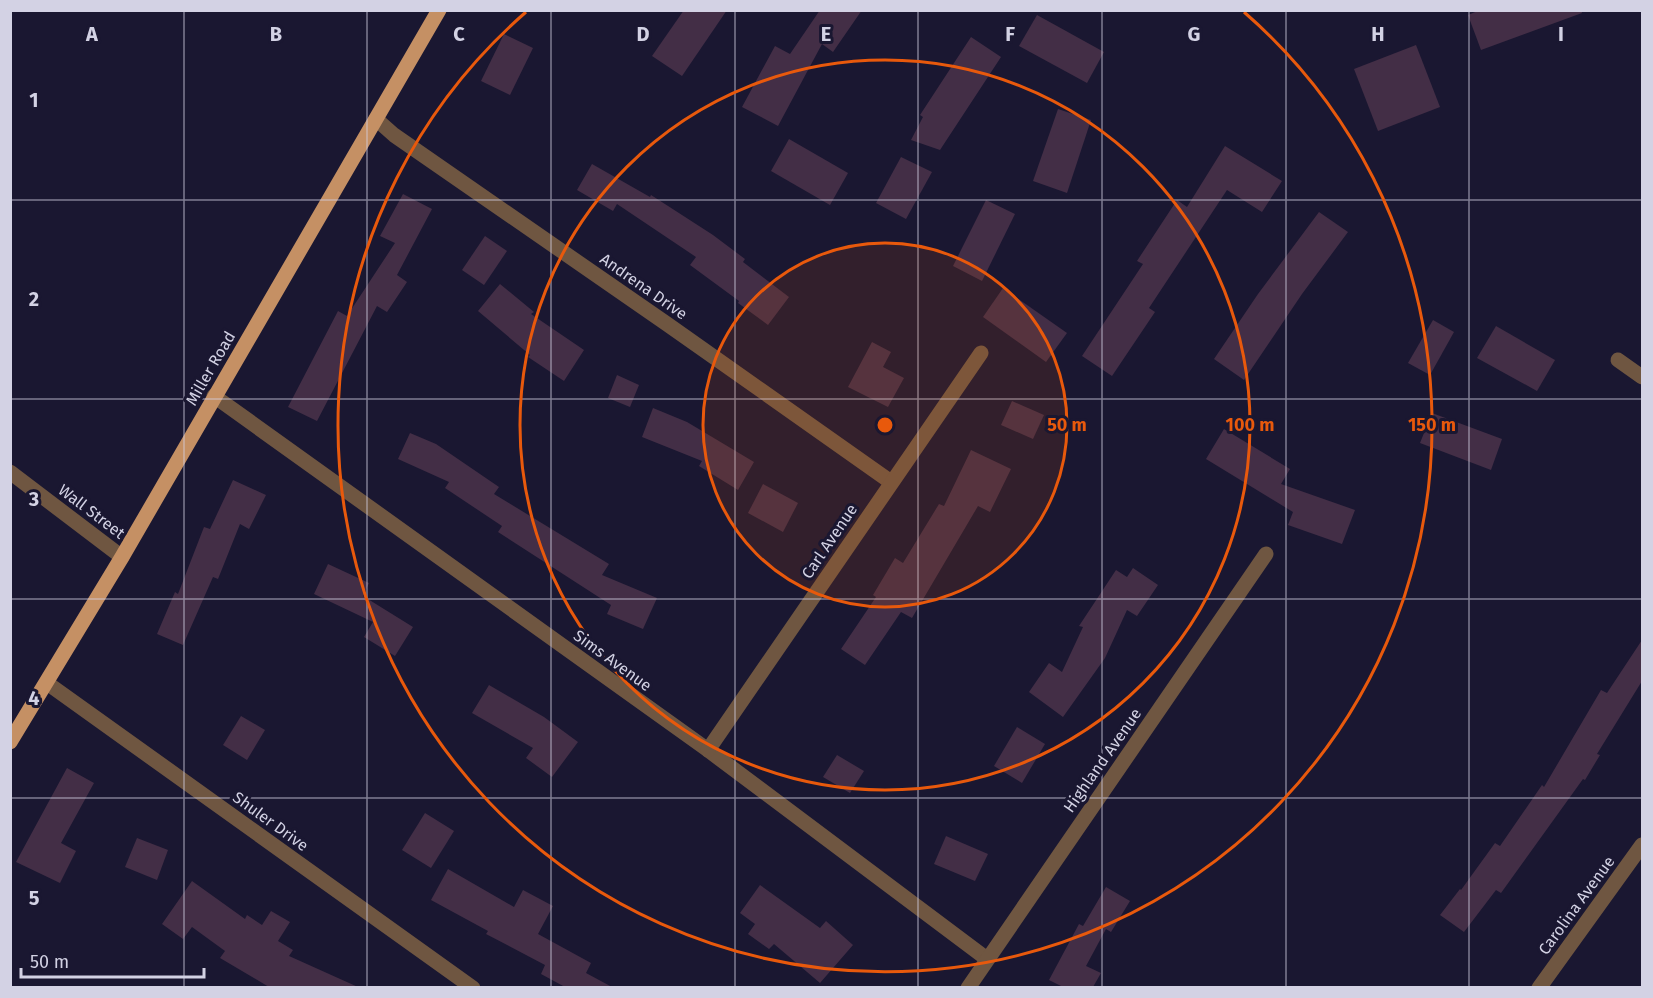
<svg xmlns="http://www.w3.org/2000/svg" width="1653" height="998" font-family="'Fira Sans',sans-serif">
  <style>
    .building { fill: #432e46 }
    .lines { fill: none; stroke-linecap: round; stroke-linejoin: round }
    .minor { stroke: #6f5641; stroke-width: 15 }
    .major { stroke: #c59064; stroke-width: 15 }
    .grid { fill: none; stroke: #d3d2e4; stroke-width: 1.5; stroke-opacity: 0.55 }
    .ring { fill: none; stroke: #e8590c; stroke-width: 3 }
    .labels { text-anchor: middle; stroke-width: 6; stroke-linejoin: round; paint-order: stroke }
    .street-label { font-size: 16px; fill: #d3d2e4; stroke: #1a1731 }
    .grid-label { font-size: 20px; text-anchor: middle; font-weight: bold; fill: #d3d2e4; stroke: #1a1731; stroke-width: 6; stroke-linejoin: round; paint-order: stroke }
    .centre { fill: #e8590c; stroke: #1a1731; stroke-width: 3 }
    .ring-label { font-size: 18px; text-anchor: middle; font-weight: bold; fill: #e8590c; stroke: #1a1731; stroke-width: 6; stroke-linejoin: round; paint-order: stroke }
  </style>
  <rect width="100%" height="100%" fill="#1a1731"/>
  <g class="building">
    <path d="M684 10H727L682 76 652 56Z"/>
    <path d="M820 10H862L833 52 822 44 778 126 742 107 775 46 790 54Z"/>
    <path d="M1480 10H1581L1582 13 1481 50 1468 15Z"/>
    <path d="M1037 15 1104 52 1087 83 1019 46Z"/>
    <path d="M504 34 533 48 510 95 481 81Z"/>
    <path d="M971 37 1001 57 940 150 911 140 923 117 920 115Z"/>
    <path d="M1416 45 1440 107 1378 131 1354 69Z"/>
    <path d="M1058 109 1091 120 1067 193 1033 181Z"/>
    <path d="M789 139 848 173 830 205 771 171Z"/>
    <path d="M1225 146 1282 181 1262 212 1227 190 1149 308 1155 312 1112 376 1082 356 1143 264 1137 261 1177 200 1187 207Z"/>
    <path d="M901 157 932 172 906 219 876 203Z"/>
    <path d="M592 164 650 197 651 195 713 235 745 259 743 262 789 297 768 325 738 303 739 301 690 265 696 257 617 204 613 211 577 190Z"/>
    <path d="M403 194 432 209 397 275 407 282 387 312 377 306 317 421 288 407 338 311 347 316 395 243 380 236Z"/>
    <path d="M986 200 1015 214 982 281 953 266Z"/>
    <path d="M1319 212 1348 232 1302 294 1244 380 1214 359 1258 294Z"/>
    <path d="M485 236 507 251 484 285 462 270Z"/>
    <path d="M500 284 534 312 531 314 584 350 564 381 528 357 530 355 478 311Z"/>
    <path d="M1003 288 1067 333 1046 362 983 317Z"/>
    <path d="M1433 320 1454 332 1430 375 1408 363Z"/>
    <path d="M1496 326 1555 360 1537 391 1477 358Z"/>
    <path d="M872 342 891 352 883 367 904 378 888 407 848 387Z"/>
    <path d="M617 375 639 385 630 407 608 398Z"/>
    <path d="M1012 401 1044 415 1033 439 1001 425Z"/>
    <path d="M653 408 687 422 754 462 738 490 699 466 702 461 642 437Z"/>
    <path d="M1432 413 1502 439 1491 470 1420 443Z"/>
    <path d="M1224 429 1290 469 1281 484 1355 510 1342 544 1288 525 1293 512 1206 459Z"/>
    <path d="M410 433 436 444 499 487 494 494 609 564 602 575 657 598 643 629 607 614 611 605 498 532 502 526 445 488 449 482 398 459Z"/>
    <path d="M971 450 1011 469 990 512 978 506 912 618 901 612 865 665 841 649 876 597 873 595 895 558 903 563 939 504 944 506Z"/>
    <path d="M233 480 266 495 249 529 240 524 218 579 213 577 183 645 157 634 175 592 178 594 204 527 210 529Z"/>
    <path d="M763 484 798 503 783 532 748 513Z"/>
    <path d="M328 564 369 583 363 596 413 627 395 656 364 637 373 622 314 594Z"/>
    <path d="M1133 568 1158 585 1137 616 1127 610 1105 658 1063 717 1029 692 1049 663 1062 672 1083 627 1079 626 1116 570 1127 577Z"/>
    <path d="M1642 640V681L1597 754 1600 755 1585 780 1583 779 1501 893 1496 890 1464 932 1440 915 1460 889 1461 890 1495 843 1500 846 1542 785 1544 787 1601 690 1607 693Z"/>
    <path d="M489 685 544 717 578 742 552 777 526 758 533 748 472 713Z"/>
    <path d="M241 716 265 730 247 760 223 745Z"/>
    <path d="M1017 727 1045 744 1022 783 994 766Z"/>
    <path d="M837 755 864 771 850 793 823 777Z"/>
    <path d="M67 768 94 783 61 843 76 851 60 883 16 862Z"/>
    <path d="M425 813 454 831 431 868 402 850Z"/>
    <path d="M946 836 988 854 975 881 934 864Z"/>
    <path d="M137 838 168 850 157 880 125 867Z"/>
    <path d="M448 869 514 907 523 890 553 906 538 934 591 963 586 973 612 987H565L541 974 545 965 486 934 488 931 431 900Z"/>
    <path d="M192 881 245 919 247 915 262 925 271 911 290 922 278 941 293 950 289 956 358 987H269L220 958 225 951 192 927 183 939 162 924Z"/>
    <path d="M760 885 820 928 826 921 853 945 820 983 774 944 769 949 748 934 755 924 740 913Z"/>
    <path d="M1106 887 1130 901 1111 932 1106 929 1086 966 1101 973 1093 987H1063L1049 980 1079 924 1083 926Z"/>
  </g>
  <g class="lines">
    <g class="minor">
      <path d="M376 119 394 135 667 324 891 482"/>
      <path d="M1618 360 1642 377"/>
      <path d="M214 396 708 750 987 959"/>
      <path d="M10 472 122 557"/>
      <path d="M47 683 473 988"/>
      <path d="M708 750 981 353"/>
      <path d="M968 988 1266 554"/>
      <path d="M1539 988 1642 845"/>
    </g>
    <path class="major" d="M10 742 122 557 439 10"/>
  </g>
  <path class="grid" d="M184 10V988M367 10V988M551 10V988M735 10V988M918 10V988M1102 10V988M1286 10V988M1469 10V988M10 200H1642M10 399H1642M10 599H1642M10 798H1642"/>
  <circle cx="885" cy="425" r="182" fill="#e8590c" fill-opacity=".12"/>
  <g class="ring">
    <circle cx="885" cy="425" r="182"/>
    <circle cx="885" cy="425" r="365"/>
    <path d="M1244 12A547 547 0 1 1 526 12"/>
  </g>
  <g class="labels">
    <g class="street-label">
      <text transform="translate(644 286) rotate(35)" y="6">Andrena Drive</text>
      <text transform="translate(210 368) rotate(-60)" y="6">Miller Road</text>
      <text transform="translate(92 511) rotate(37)" y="6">Wall Street</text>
      <text transform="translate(829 541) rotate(-56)" y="6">Carl Avenue</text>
      <text transform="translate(613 660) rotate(36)" y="6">Sims Avenue</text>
      <text transform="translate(1102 760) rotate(-55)" y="6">Highland Avenue</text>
      <text transform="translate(271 821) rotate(36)" y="6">Shuler Drive</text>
      <text transform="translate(1576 905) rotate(-54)" y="6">Carolina Avenue</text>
    </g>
  </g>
  <g class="grid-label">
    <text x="92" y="41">A</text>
    <text x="276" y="41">B</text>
    <text x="459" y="41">C</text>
    <text x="643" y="41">D</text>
    <text x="826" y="41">E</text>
    <text x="1010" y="41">F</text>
    <text x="1194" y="41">G</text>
    <text x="1378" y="41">H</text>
    <text x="1561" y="41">I</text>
    <text x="34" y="107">1</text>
    <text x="34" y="306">2</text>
    <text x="34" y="506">3</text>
    <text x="34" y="705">4</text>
    <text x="34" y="905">5</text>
  </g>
  <circle cx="885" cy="425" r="9" class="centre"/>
  <g class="ring-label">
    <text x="1067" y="431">50 m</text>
    <text x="1250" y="431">100 m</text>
    <text x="1432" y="431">150 m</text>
  </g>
  <rect width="1653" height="998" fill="none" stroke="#d3d2e4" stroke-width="24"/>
  <path d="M21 968v9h183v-9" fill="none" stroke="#d3d2e4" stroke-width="3"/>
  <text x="30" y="968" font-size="18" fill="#d3d2e4" stroke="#1a1731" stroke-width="4.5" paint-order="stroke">50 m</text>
</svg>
